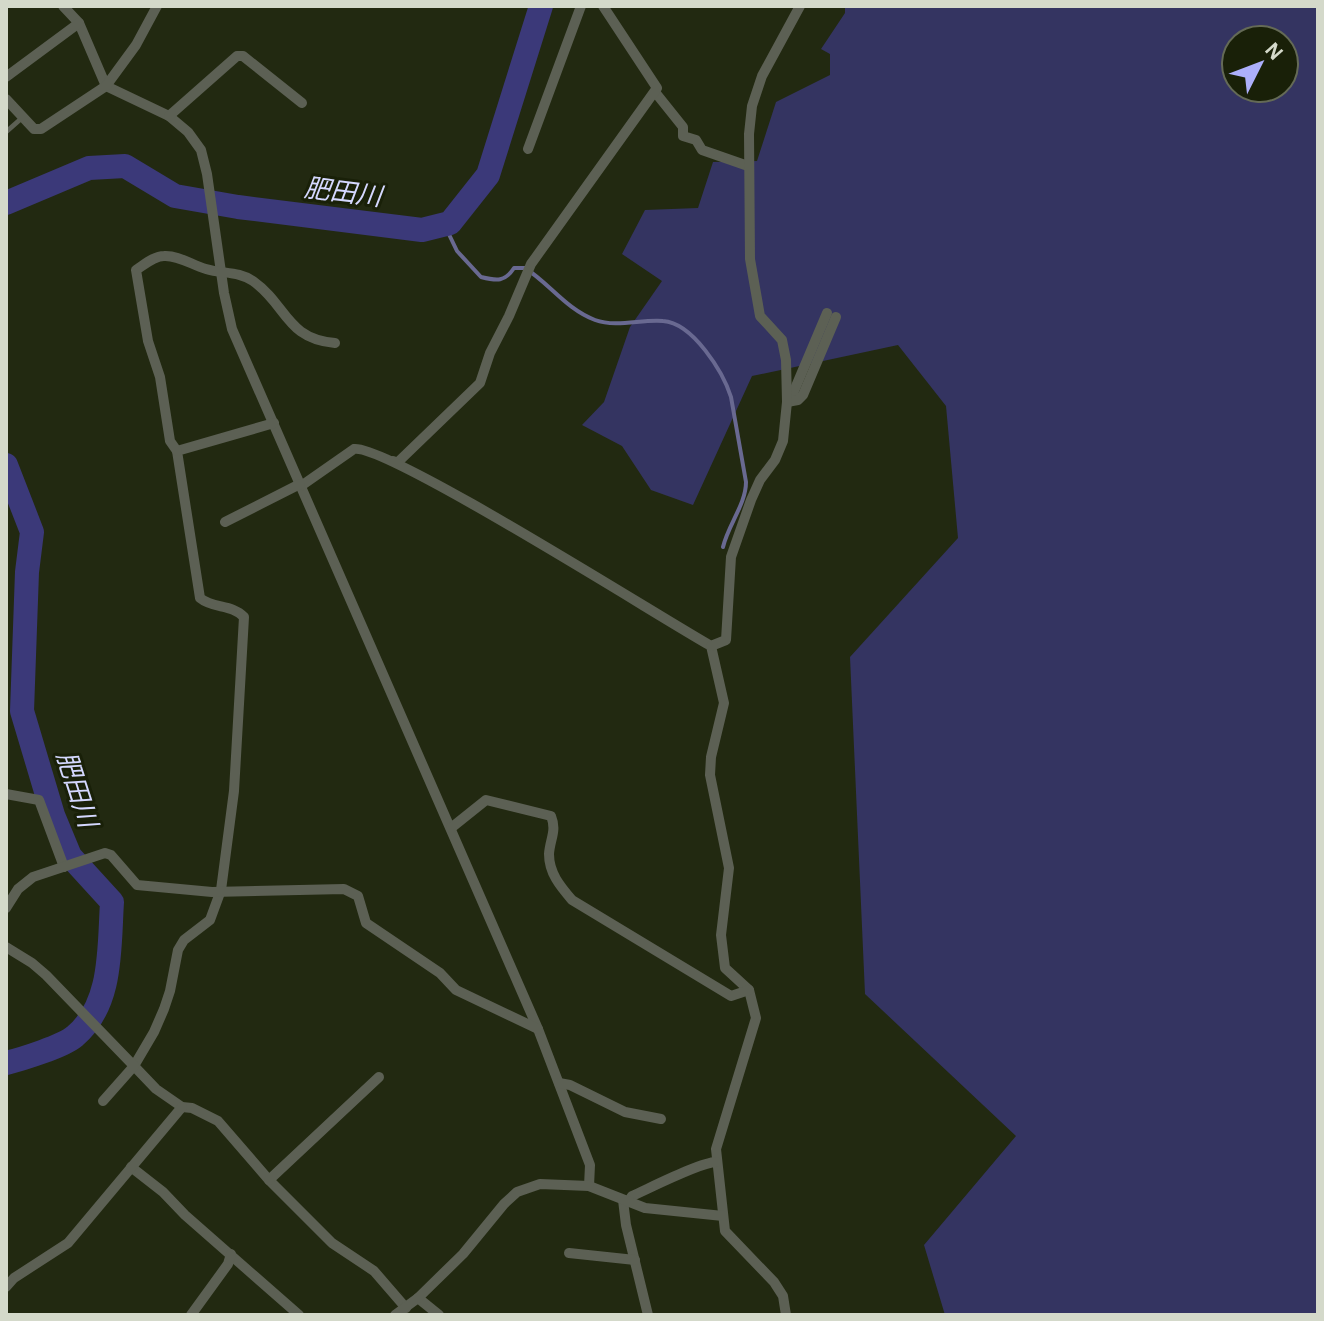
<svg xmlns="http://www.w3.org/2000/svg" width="1324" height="1321" font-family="'Alegreya Sans','Noto Sans JP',sans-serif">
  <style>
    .green { fill: #343461; fill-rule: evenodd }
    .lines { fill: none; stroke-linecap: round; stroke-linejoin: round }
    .stream { stroke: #696991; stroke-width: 4 }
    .river { stroke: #3b3979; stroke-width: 24 }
    .service { stroke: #5c6054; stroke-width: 5 }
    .minor { stroke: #5c6054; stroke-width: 10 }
    .labels { text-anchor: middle; stroke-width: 6; stroke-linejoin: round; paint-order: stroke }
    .water-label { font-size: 26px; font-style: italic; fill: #d5d8ff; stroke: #192008 }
  </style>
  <rect width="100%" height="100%" fill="#222911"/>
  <path class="green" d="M845 6H1318V1315H945L924 1245 1016 1136 865 994 850 657 958 538 946 406 898 345 752 376 693 505 651 490 622 446 582 425 604 402 630 327 662 281 622 254 645 210 698 208 713 162 757 161 776 102 830 75V54L821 49 845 13ZM1236 40H1284V88H1236Z"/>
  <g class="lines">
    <path class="stream" d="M444 224 457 251 481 277C497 281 505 282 514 268H525C550 284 566 309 595 320 617 328 641 319 663 321 693 323 723 372 731 397L746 482C746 504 728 525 723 547"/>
    <g class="river">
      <path d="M6 203 89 168 125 166 175 196 238 207 422 230 450 223 488 175 541 6"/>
      <path d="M6 465 32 532 27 572 22 711 53 815 70 856 112 902C109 947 113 1004 75 1036 64 1046 22 1059 6 1063"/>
    </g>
    <path class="service" d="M6 132 23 117"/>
    <g class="minor">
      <path d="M63 6 79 23 106 86 169 116 188 132 201 150 207 174 224 293 232 329 538 1029 590 1165 589 1186"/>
      <path d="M6 77 79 23"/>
      <path d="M655 92 683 127V136L696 140 702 150 748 166"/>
      <path d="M6 99 34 129H41L106 86 136 45 157 6"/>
      <path d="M169 116 237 56H243L302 103"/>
      <path d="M528 149 581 6"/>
      <path d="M788 395 794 391 827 313"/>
      <path d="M787 402 798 400 803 395 836 317"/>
      <path d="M274 423 177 451 200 598C213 609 232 604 244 617L234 791 221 890 210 920 184 940 178 950 170 991 164 1009 154 1032 134 1066 156 1089 182 1107 192 1108 218 1121 269 1180 332 1243 374 1271 406 1308"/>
      <path d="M177 451 170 441 160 377 148 341 136 270C144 265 154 256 164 256 178 255 192 265 206 269 222 274 239 271 253 281 287 305 286 339 335 343"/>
      <path d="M393 461 397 463 480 383 490 353 509 316 531 264 657 88 603 6"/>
      <path d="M301 486 354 449C387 444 661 618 711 646L724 703 711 757 710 775 729 868 721 935 725 968 749 990 756 1018 716 1149 725 1231 774 1282 783 1296 786 1315"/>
      <path d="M225 522 300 484"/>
      <path d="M711 646 726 640 731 557 751 500 760 480 775 460 783 441 787 402 786 360 782 340 760 316 750 259 749 134 752 106 762 76 800 6"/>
      <path d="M6 794 39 800 64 867"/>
      <path d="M451 828 486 800 551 816C557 831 550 839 549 854 549 873 560 886 572 900L731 996 749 990"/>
      <path d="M6 908 18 889 33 877 105 853 111 855 137 885 212 892 344 889 358 896 366 923 440 973 456 990 538 1029"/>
      <path d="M6 947 32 963 46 975 134 1066 103 1101"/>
      <path d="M559 1083 570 1085 625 1112 661 1119"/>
      <path d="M131 1167 163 1192 185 1215 299 1315"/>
      <path d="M269 1180 379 1077"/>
      <path d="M623 1200 626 1225 648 1315"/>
      <path d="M628 1202 632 1196C650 1188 701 1162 716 1162"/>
      <path d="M569 1253 635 1260"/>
      <path d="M6 1287 14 1278 68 1243 182 1107"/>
      <path d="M418 1298 439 1315"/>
      <path d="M191 1315 228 1264 231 1254"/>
      <path d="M395 1315 418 1298 463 1254 504 1204 517 1192 540 1184 589 1186 645 1208 723 1216"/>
    </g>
  </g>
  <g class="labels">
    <g class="water-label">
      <text transform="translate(343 192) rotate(7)" y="9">肥田川</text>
      <text transform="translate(77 789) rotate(72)" y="9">肥田川</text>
    </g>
  </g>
  <rect width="1324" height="1321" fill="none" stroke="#d4d9ca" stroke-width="16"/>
  <g transform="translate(1260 64) rotate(48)"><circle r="38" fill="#192008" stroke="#646a56" stroke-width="2"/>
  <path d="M0-6L14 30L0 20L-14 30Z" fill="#acaffb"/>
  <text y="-12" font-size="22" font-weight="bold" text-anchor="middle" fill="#d4d9ca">N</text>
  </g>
</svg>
